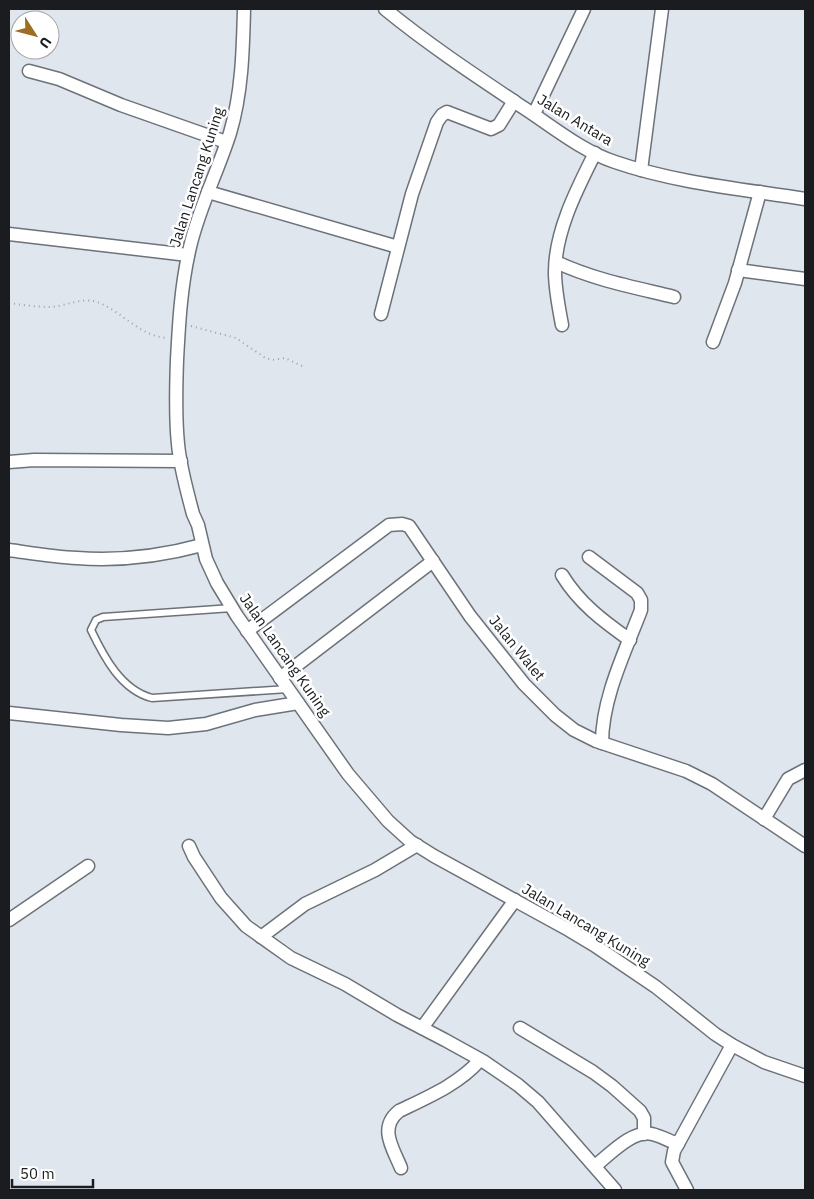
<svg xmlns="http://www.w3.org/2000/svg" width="814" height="1199" font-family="'IBM Plex Sans',sans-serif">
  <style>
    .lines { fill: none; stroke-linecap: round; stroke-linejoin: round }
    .service-casing { stroke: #6d7279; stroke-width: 9 }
    .minor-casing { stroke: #6d7279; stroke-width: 15 }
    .path { stroke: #9da2a8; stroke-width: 2; stroke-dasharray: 1 4; stroke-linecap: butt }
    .service { stroke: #fff; stroke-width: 6 }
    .minor { stroke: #fff; stroke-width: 12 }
    .labels { text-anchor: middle; stroke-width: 5; stroke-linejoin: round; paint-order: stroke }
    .street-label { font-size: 15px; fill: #1a1c1f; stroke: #fff }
  </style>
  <rect width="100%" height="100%" fill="#e0e6ee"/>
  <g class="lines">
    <g class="service-casing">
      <path id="service" d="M232 608 103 617 96 620 91 630C104 657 121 690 152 698L288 689"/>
    </g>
    <g class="minor-casing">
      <g id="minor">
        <path d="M244 9C243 50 242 93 230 133 218 171 199 208 190 247 181 285 179 322 177 360 176 388 175 416 178 444 180 467 187 491 193 514L198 525 206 559 217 583 237 616 348 774 388 821 410 841 434 856 569 930 594 945 656 987 715 1034 732 1045 764 1062 805 1076"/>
        <path d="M385 9C429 45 476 76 524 108 553 127 582 151 615 162 676 183 742 189 805 199"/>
        <path d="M29 71 59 79 121 105 226 142"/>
        <path d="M534 114 584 9"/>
        <path d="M641 170 662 9"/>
        <path d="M208 192 398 247"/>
        <path d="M9 234 188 255"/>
        <path d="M556 262C595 280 633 287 674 297"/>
        <path d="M738 270 805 279"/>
        <path d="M381 314 412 194 437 122 442 115 447 112 491 129 499 125 514 101"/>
        <path d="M562 325C559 308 555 290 555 272 555 231 577 189 595 153"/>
        <path d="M713 342 735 283 760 192"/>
        <path d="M9 462 34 460 181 461"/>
        <path d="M9 550C31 553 54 557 77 558 119 561 162 556 202 545"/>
        <path d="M589 557 637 593 641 600V610C625 652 602 698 602 743"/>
        <path d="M562 575C579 603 603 621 630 640"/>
        <path d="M247 631 389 525 402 524 409 526 470 616 524 684 555 715 574 730 596 741 686 771 712 784 805 846"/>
        <path d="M280 678 433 561"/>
        <path d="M9 713 121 725 168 728 206 724 255 710 298 703"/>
        <path d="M764 819 788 779 805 770"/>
        <path d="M189 846 194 857 221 898 246 926 291 958 345 984 397 1015 445 1040 483 1061 518 1085 538 1102 615 1190"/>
        <path d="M9 920 88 866"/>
        <path d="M261 937 305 904 375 870 417 845"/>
        <path d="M422 1028 515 900"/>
        <path d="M520 1028 593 1072 612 1086 640 1111 644 1118V1134"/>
        <path d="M595 1166C609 1155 633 1129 652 1134 661 1136 669 1141 678 1144"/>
        <path d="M401 1168C393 1148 378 1128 399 1111 428 1097 459 1084 480 1060"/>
        <path d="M687 1190 672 1162 674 1151 732 1045"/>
      </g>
    </g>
    <g class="path">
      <path d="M9 303C23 305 37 307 51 307 66 306 82 297 97 302 122 311 140 337 168 338"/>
      <path d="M191 326 236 338 264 357 272 360 285 358 304 367"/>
    </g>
    <use href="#service" class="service"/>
    <use href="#minor" class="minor"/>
  </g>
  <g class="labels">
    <g class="street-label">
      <text transform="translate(575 120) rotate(31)" y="5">Jalan Antara</text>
      <text transform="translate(197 177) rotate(-72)" y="5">Jalan Lancang Kuning</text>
      <text transform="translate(517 648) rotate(51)" y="5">Jalan Walet</text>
      <text transform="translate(285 655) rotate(55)" y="5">Jalan Lancang Kuning</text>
      <text transform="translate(586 925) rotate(31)" y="5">Jalan Lancang Kuning</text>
    </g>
  </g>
  <rect width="814" height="1199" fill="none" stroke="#1a1c1f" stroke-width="20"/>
  <g transform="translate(35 35) rotate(126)"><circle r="24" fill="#ffffff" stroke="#a3a4a5"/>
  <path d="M0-4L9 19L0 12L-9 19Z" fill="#9e6d21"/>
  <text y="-8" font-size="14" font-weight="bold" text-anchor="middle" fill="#1a1c1f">U</text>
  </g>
  <path d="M12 1179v8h81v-8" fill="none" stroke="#1a1c1f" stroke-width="2.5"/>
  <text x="20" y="1179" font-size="15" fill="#1a1c1f" stroke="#ffffff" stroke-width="4" paint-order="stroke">50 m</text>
</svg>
